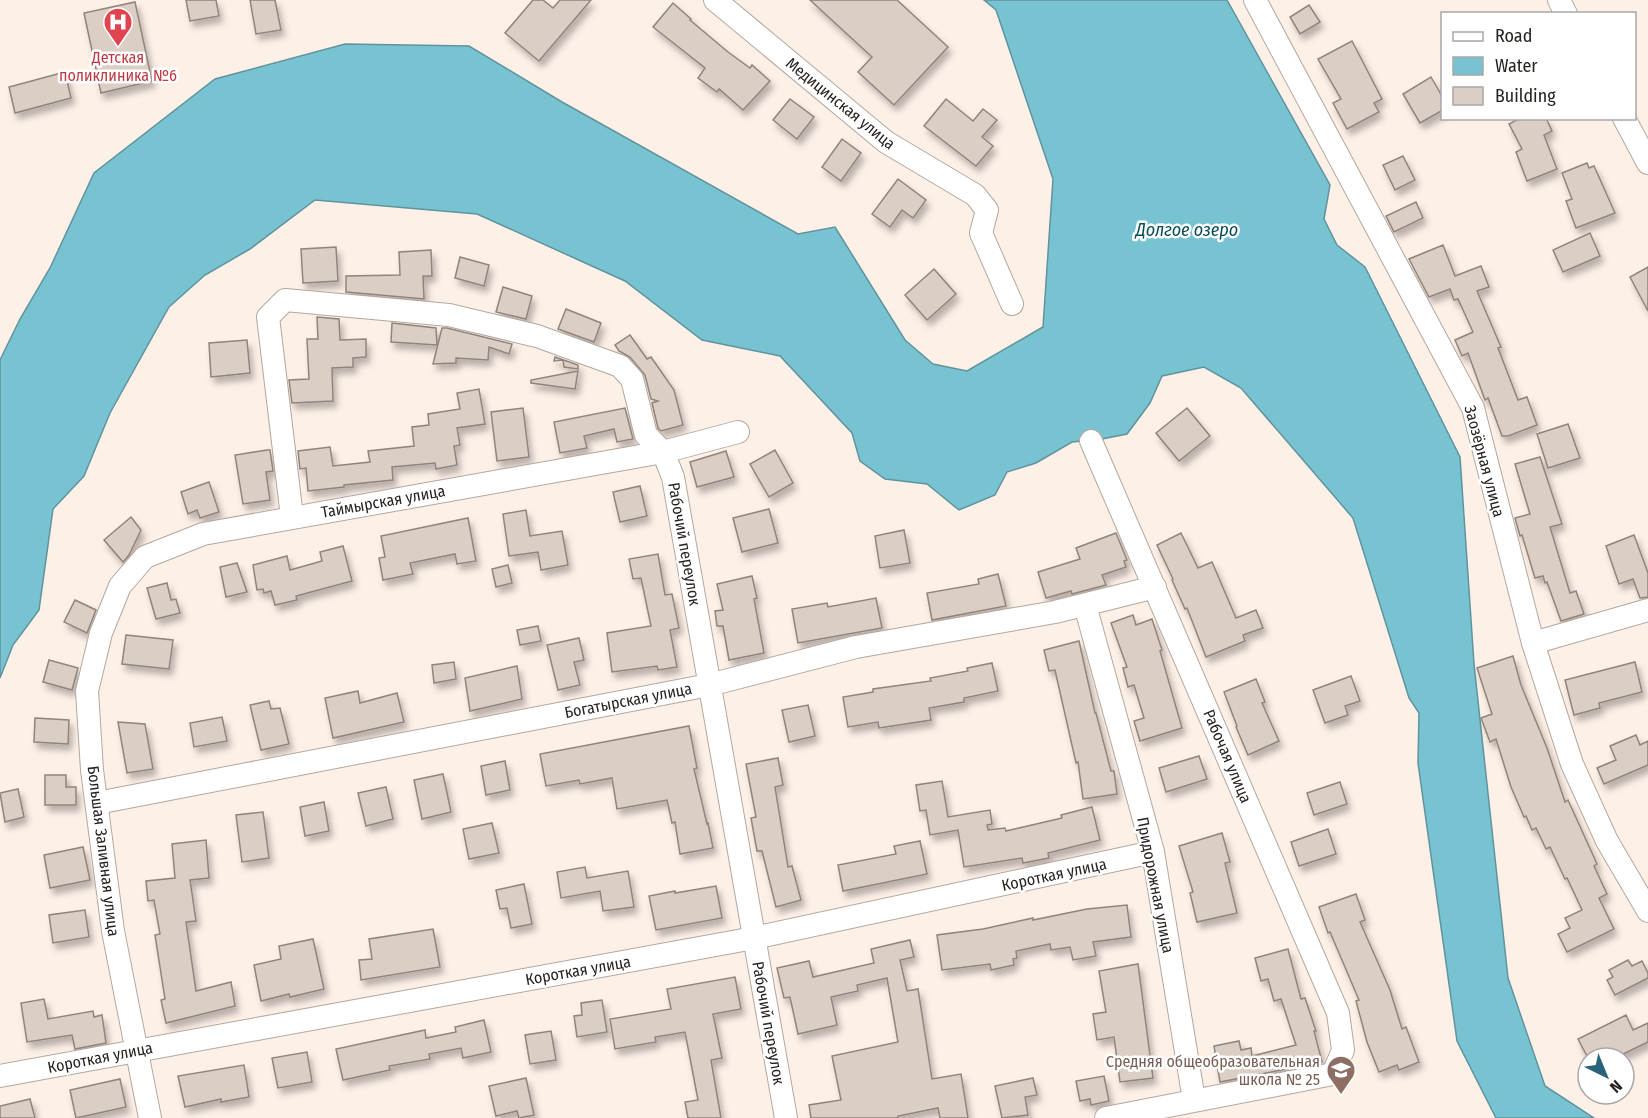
<svg xmlns="http://www.w3.org/2000/svg" width="1648" height="1118" font-family="'Fira Sans Condensed',sans-serif">
  <style>
    .water { fill: #78c3d2; stroke: #60939d; stroke-width: 1.5 }
    .building { fill: #dacec5; stroke: #90847c; stroke-width: 1.5; filter: url(#shadow) }
    .lines { fill: none; stroke-linecap: round; stroke-linejoin: round }
    .street-casing { stroke: #b3a79e; stroke-width: 24 }
    .street { stroke: #fff; stroke-width: 22 }
    .labels { text-anchor: middle; stroke-width: 5; stroke-linejoin: round; paint-order: stroke }
    .health-label { font-size: 16px; fill: #be3a42; stroke: #fff }
    .street-label { font-size: 16px; fill: #282320; stroke: #fff }
    .education-label { font-size: 16px; fill: #785e54; stroke: #fff; text-anchor: end }
    .water-label { font-size: 18px; font-style: italic; fill: #084e59; stroke: #fff }
  </style>
  <defs>
    <filter id="shadow"><feDropShadow dx="3.5" dy="6" stdDeviation="3" flood-color="#0004"/></filter>
  </defs>
  <rect width="100%" height="100%" fill="#fdf0e7"/>
  <path class="water" d="M984 0H1227L1330 185 1324 219 1337 245 1365 267 1460 457 1474 664 1508 978 1545 1086 1594 1118H1496L1457 1041 1418 763 1419 713 1409 698 1353 518 1241 388 1204 367 1162 376 1150 403 1127 434 1102 439 1072 442 1036 463 1007 472 995 495 959 510 927 484 885 479 860 461 852 433 780 356 702 340 625 281 477 214 315 200 250 249 205 275 169 307 110 413 84 476 53 509 39 610 13 645 0 678V360L20 319 50 268 94 173 215 79 345 44 469 46 562 102 798 234 835 227 905 340 933 364 967 371 1043 327 1053 179 996 10Z"/>
  <g class="building">
    <path d="M186 0H216L219 16 190 21Z"/>
    <path d="M250 0H275L281 30 256 34Z"/>
    <path d="M533 0H543L553 8 560 0H591L539 61 505 33Z"/>
    <path d="M810 0H897L948 47 894 105 858 72 872 57Z"/>
    <path d="M135 2 152 81 101 93 84 13Z"/>
    <path d="M673 3 691 19 690 20 728 52 750 68 752 65 770 81 743 110 719 89 717 92 698 78 705 68 653 27Z"/>
    <path d="M1309 5 1320 22 1300 34 1290 17Z"/>
    <path d="M1352 41 1382 99 1374 103 1379 112 1347 129 1333 103 1341 99 1318 59Z"/>
    <path d="M65 72 71 98 15 113 9 87Z"/>
    <path d="M1431 77 1443 98V110L1420 123 1403 94Z"/>
    <path d="M790 99 814 117 797 139 773 120Z"/>
    <path d="M946 99 973 121 983 109 997 120 982 137 993 146 976 166 924 126Z"/>
    <path d="M1520 118H1546L1552 131 1544 135 1557 169 1527 181 1516 152 1522 149 1509 124Z"/>
    <path d="M842 139 861 153 841 181 822 167Z"/>
    <path d="M1403 156 1415 180 1395 190 1383 165Z"/>
    <path d="M1587 163 1589 168 1594 166 1615 213 1576 228 1566 201 1572 199 1562 173Z"/>
    <path d="M898 179 926 200 913 218 902 210 890 227 872 214Z"/>
    <path d="M1416 202 1423 218 1394 232 1386 216Z"/>
    <path d="M1590 233 1600 256 1563 272 1553 250Z"/>
    <path d="M1443 245 1455 276 1481 266 1489 287 1477 291 1501 347 1498 348 1518 400 1527 397 1537 425 1508 436H1502L1488 398 1485 400 1468 353 1462 356 1455 340 1473 332 1458 299 1454 300 1450 289 1429 297 1409 259Z"/>
    <path d="M336 247 338 281 303 283 301 249Z"/>
    <path d="M431 250 432 276H423L424 299 346 292V276L400 275 399 252Z"/>
    <path d="M460 257 489 265 484 286 455 278Z"/>
    <path d="M1648 267V311L1630 277Z"/>
    <path d="M934 269 956 294 927 320 905 295Z"/>
    <path d="M503 287 532 296 526 319 496 312Z"/>
    <path d="M566 309 601 323 594 342 558 329Z"/>
    <path d="M317 317 339 319 340 340 366 339V357L353 358V367L332 368 333 401 292 403 289 380 309 379 307 339H318Z"/>
    <path d="M392 323 436 328 437 345 391 342Z"/>
    <path d="M442 328H447L512 344 509 354 489 347 488 360 456 358V363L433 364Z"/>
    <path d="M630 335 647 359 651 357 674 390 683 425 661 431 658 428 652 403 658 401 651 399 645 375 630 357 619 351 615 345Z"/>
    <path d="M247 340 250 373 211 377 209 343Z"/>
    <path d="M555 357 578 365V369L564 367 563 360 554 361Z"/>
    <path d="M578 371 575 389 531 383V380Z"/>
    <path d="M479 389 485 424 457 428 460 445 454 446 457 465 436 469 435 463 392 467 393 480 344 485V487L308 491 306 468 300 469 298 451 330 447 333 466 370 462 368 451 414 446 412 427 429 425 428 414 460 409 457 393Z"/>
    <path d="M523 408 529 457 497 461 491 412Z"/>
    <path d="M625 408 633 439 617 442 614 429 584 436 587 448 560 453 554 422Z"/>
    <path d="M1187 408 1210 436 1179 461 1156 433Z"/>
    <path d="M1568 424 1580 458 1548 468 1537 434Z"/>
    <path d="M267 450H270L273 471 266 472 270 500 243 504 235 455Z"/>
    <path d="M775 450 793 483 769 497 750 464Z"/>
    <path d="M726 451 734 477 697 487 690 462Z"/>
    <path d="M1540 457 1562 524 1550 527 1570 593 1576 591 1584 614 1561 621 1547 582 1545 583 1543 576 1535 578 1522 535 1520 536 1515 518 1530 514 1515 464Z"/>
    <path d="M209 482 219 512 200 518 197 510 188 514 181 492Z"/>
    <path d="M640 486 647 516 620 522 613 492Z"/>
    <path d="M769 509 778 543 742 552 733 518Z"/>
    <path d="M526 510 530 536 562 531 568 565 541 570 538 552 509 556 503 514Z"/>
    <path d="M131 517 141 530 129 555 123 562 104 540Z"/>
    <path d="M468 518 476 561 457 564 455 554 410 563 413 574 383 580 379 558 385 557 381 536Z"/>
    <path d="M904 530 910 563 880 568 875 536Z"/>
    <path d="M1116 533 1127 560 1124 561 1126 567 1102 575 1106 585 1072 594 1071 591 1046 598 1038 572 1080 559 1076 548Z"/>
    <path d="M1181 533 1198 568 1212 562 1236 618 1256 610 1263 628 1243 635 1245 641 1206 657 1187 608 1185 609 1172 580 1173 579 1157 545Z"/>
    <path d="M1634 535 1648 573V597L1640 598 1633 579 1619 584 1606 546Z"/>
    <path d="M343 546 352 581 296 596 297 600 275 605 271 591 264 593 263 589 257 590 253 565 287 556 290 570 322 561 320 552Z"/>
    <path d="M658 554 665 595 672 594 679 628 670 630 677 667 658 670 657 666 612 672 607 633 651 626 641 578 633 579 629 559Z"/>
    <path d="M237 563 247 592 226 597 220 567Z"/>
    <path d="M508 565 512 583 496 587 492 569Z"/>
    <path d="M998 574 1006 606 932 620 927 593 979 584 978 579Z"/>
    <path d="M752 576 757 598 754 599 764 653 729 660 723 626H717L715 611 723 610 717 584Z"/>
    <path d="M167 583 171 600 176 599 180 613 156 619 147 588Z"/>
    <path d="M876 598 882 628 798 643 792 609 827 603 828 607Z"/>
    <path d="M75 600 96 610 87 633 64 622Z"/>
    <path d="M1133 615 1136 625 1152 619 1162 650 1160 651 1182 728 1140 741 1134 721 1144 718 1134 685 1128 687 1123 668 1127 667 1111 623Z"/>
    <path d="M538 626 541 641 520 645 517 630Z"/>
    <path d="M126 635 173 640 169 669 122 664Z"/>
    <path d="M579 638 584 660 574 662 580 685 558 690 547 645Z"/>
    <path d="M1079 641 1095 713H1096L1111 771H1114L1117 794 1083 799 1078 762 1076 763 1055 670 1049 671 1044 650Z"/>
    <path d="M1513 656 1521 685 1547 748 1565 802 1568 800 1597 864 1594 866 1607 894 1599 898 1614 929 1567 952 1558 934 1570 928 1565 918 1582 910 1567 878 1565 879 1550 847 1546 849 1536 828 1532 830 1526 816 1524 817 1511 787 1496 739 1490 742 1481 718 1492 714 1477 668Z"/>
    <path d="M49 660 78 668 72 690 43 682Z"/>
    <path d="M454 662 456 679 434 683 432 665Z"/>
    <path d="M1635 662 1642 692 1599 703 1600 708 1574 715 1565 680Z"/>
    <path d="M992 663 998 691 964 698V702L929 708 931 720 879 728 878 722 848 727 843 697 873 692V689L931 681 930 678 968 671 967 668Z"/>
    <path d="M517 666 522 699 470 711 465 678Z"/>
    <path d="M1351 676 1360 701 1345 706 1348 715 1325 723 1313 690Z"/>
    <path d="M1256 679 1265 702 1262 703 1279 741 1248 755 1236 727 1237 726 1224 692Z"/>
    <path d="M358 691 360 703 397 693 404 722 333 738 325 698Z"/>
    <path d="M269 701 271 709 280 708 289 744 261 750 250 705Z"/>
    <path d="M808 705 815 736 789 742 782 710Z"/>
    <path d="M222 717 227 741 194 747 190 723Z"/>
    <path d="M35 718 69 720 68 744 34 742Z"/>
    <path d="M118 722 145 724 153 769 127 773Z"/>
    <path d="M689 726 697 768 694 769 707 824 708 823 713 848 680 854 675 822 672 823 667 800 617 809 612 778 580 784 579 780 546 786 540 754Z"/>
    <path d="M1636 735 1640 745 1648 741V765L1604 784 1597 768 1616 760 1610 746Z"/>
    <path d="M1199 756 1207 779 1166 792 1159 768Z"/>
    <path d="M778 758 783 785 775 787 788 867 792 866 801 900 776 907 762 851H757L751 818 756 817 746 764Z"/>
    <path d="M505 761 510 790 486 795 481 766Z"/>
    <path d="M443 774 451 812 422 819 414 780Z"/>
    <path d="M45 775H66V787H76V805H45Z"/>
    <path d="M942 781 948 817 990 810 992 824 987 825 988 830 1005 828 1006 831 1062 818 1061 815 1092 807 1100 840 1048 853 1049 858 1023 863 1022 858 964 867 958 830 930 835 926 810 920 811 916 785Z"/>
    <path d="M1340 782 1347 804 1314 815 1307 793Z"/>
    <path d="M386 787 393 819 366 826 358 793Z"/>
    <path d="M18 789 24 817 5 822 0 793Z"/>
    <path d="M324 802 329 831 305 836 300 807Z"/>
    <path d="M263 812 269 858 242 862 236 815Z"/>
    <path d="M492 823 499 853 469 859 463 829Z"/>
    <path d="M1328 829 1336 854 1299 866 1291 842Z"/>
    <path d="M1222 833 1230 862 1225 863 1237 913 1197 922 1190 893 1193 892 1179 846Z"/>
    <path d="M206 840 209 878 190 880 196 921 186 922 196 991 231 982 235 1006 166 1023 161 1000 165 999 155 935 160 934 154 900 148 901 146 881 175 878 172 844Z"/>
    <path d="M920 841 927 874 843 891 838 865 896 854 894 846Z"/>
    <path d="M83 847 90 880 50 888 44 855Z"/>
    <path d="M585 867 587 878 628 871 634 907 603 911 600 891 561 898 557 872Z"/>
    <path d="M524 884 532 924 511 928 507 908 500 909 496 890Z"/>
    <path d="M716 886 722 918 656 930 649 896 675 891V893Z"/>
    <path d="M1356 894 1365 920 1360 922 1390 990 1402 1029 1406 1027 1419 1062 1399 1070 1397 1065 1379 1072 1367 1042 1356 1001 1359 1000 1330 932 1328 933 1319 907Z"/>
    <path d="M1127 905 1131 937 1093 942 1096 956 1073 960 1070 947 1051 950 1050 944 1016 951 1017 958 1013 959 1014 965 991 970 990 964 942 970 937 935 983 929 1033 918V920L1087 909Z"/>
    <path d="M85 910 89 937 53 943 49 915Z"/>
    <path d="M433 929 440 967 361 980 359 960 372 959 369 939Z"/>
    <path d="M313 939 324 989 290 997 289 994 261 1001 254 965 281 959 279 946Z"/>
    <path d="M910 940 914 957 900 960 907 991 918 989 932 1079 961 1074 968 1118H940L938 1108 898 1116V1118H811L809 1105 841 1100 832 1056 898 1042 887 978 857 985 858 991 831 997 837 1025 798 1034 790 997 784 998 777 968 809 961 813 977 874 963 871 949Z"/>
    <path d="M1288 949 1301 999 1305 998 1316 1031H1314L1322 1062 1220 1082 1214 1046 1239 1041 1241 1050 1251 1048 1252 1056 1296 1045 1281 999 1274 1001 1268 979 1261 981 1255 958Z"/>
    <path d="M1628 960 1632 966 1642 961 1648 973V978L1615 995 1607 980 1613 977 1609 970Z"/>
    <path d="M1138 964 1153 1078 1120 1082 1114 1037 1097 1040 1093 1014 1106 1012 1099 971Z"/>
    <path d="M735 977 741 1009 713 1014 722 1058 711 1060 721 1118H688L685 1102 698 1100 685 1032 655 1037 656 1042 615 1049 610 1019 671 1009 667 989Z"/>
    <path d="M44 999 48 1019 93 1011 94 1017 102 1015 106 1043 75 1049 72 1035 27 1042 21 1003Z"/>
    <path d="M602 1000 607 1032 577 1037 574 1016 582 1015 581 1003Z"/>
    <path d="M1626 1015 1633 1030 1648 1023V1042L1615 1058H1588L1578 1039Z"/>
    <path d="M484 1020 491 1052 463 1058 461 1048 429 1054 430 1059 389 1066 390 1070 343 1080 336 1049 425 1030 426 1038 456 1032 455 1027Z"/>
    <path d="M551 1031 556 1060 530 1064 525 1035Z"/>
    <path d="M307 1052 312 1082 278 1088 272 1058Z"/>
    <path d="M244 1065 249 1097 221 1102V1099L185 1107 178 1076Z"/>
    <path d="M1104 1076 1109 1101 1091 1105 1090 1099 1080 1101 1076 1081Z"/>
    <path d="M526 1078 534 1115 519 1118 517 1111 496 1116 489 1086Z"/>
    <path d="M1033 1078 1037 1095 1025 1097 1028 1115 1002 1118 995 1086Z"/>
    <path d="M120 1079 126 1107 76 1118 70 1090Z"/>
    <path d="M30 1099 35 1118H0V1106Z"/>
  </g>
  <g class="lines">
    <g class="street-casing">
      <g id="street">
        <path d="M715 0 886 142 975 195 987 210 981 233 1012 304"/>
        <path d="M1255 0 1473 408 1533 643 1572 764 1607 841 1648 911"/>
        <path d="M1559 0 1566 14"/>
        <path d="M1624 118 1648 163"/>
        <path d="M1091 441 1338 1013 1343 1050 1333 1074 1106 1118"/>
        <path d="M292 517 268 317 285 300 449 315 537 336 620 366 632 379 646 435 663 452 673 477 786 1118"/>
        <path d="M1085 605 1153 852 1194 1100"/>
        <path d="M1533 643 1648 610"/>
        <path d="M97 803 709 685 856 647 1055 612 1155 587"/>
        <path d="M0 1076 754 938 1153 852"/>
        <path d="M150 1118 113 931 92 770 87 691 101 633 120 586 145 557 203 534 663 452 738 432"/>
      </g>
    </g>
    <use href="#street" class="street"/>
  </g>
  <defs>
    <g id="hospital-pin" transform="scale(1.5)"><path d="M0 17L-7.5 6A9.5 9.5 0 1 1 7.5 6Z" fill="#e0444e" stroke="#fff"/><path d="M-5-5h3v3.5h4V-5h3V5h-3V1.5h-4V5h-3Z" fill="#fff"/></g>
    <g id="school-pin" transform="scale(1.5)"><path d="M0 17L-7.5 6A9.5 9.5 0 1 1 7.5 6Z" fill="#8d6e63" stroke="#fff"/><path d="M0-5L7-2L0 1L-7-2ZM-4 1L0 2.5L4 1V4Q0 6-4 4Z" fill="#fff"/></g>
  </defs>
  <g fill-rule="evenodd">
    <use href="#hospital-pin" x="118" y="22"/>
    <use href="#school-pin" x="1341" y="1070"/>
  </g>
  <g class="labels">
    <g class="health-label">
      <text x="118" y="63">Детская<tspan x="118" dy="18">поликлиника №6</tspan></text>
    </g>
    <g class="street-label">
      <text transform="translate(841 103) rotate(39)" y="6">Медицинская улица</text>
      <text transform="translate(1485 461) rotate(75)" y="6">Заозёрная улица</text>
      <text transform="translate(383 501) rotate(-10)" y="6">Таймырская улица</text>
      <text transform="translate(685 544) rotate(80)" y="6">Рабочий переулок</text>
      <text transform="translate(628 700) rotate(-11)" y="6">Богатырская улица</text>
      <text transform="translate(1228 756) rotate(67)" y="6">Рабочая улица</text>
      <text transform="translate(104 851) rotate(83)" y="6">Большая Заливная улица</text>
      <text transform="translate(1054 874) rotate(-12)" y="6">Короткая улица</text>
      <text transform="translate(1156 885) rotate(79)" y="6">Придорожная улица</text>
      <text transform="translate(578 970) rotate(-10)" y="6">Короткая улица</text>
      <text transform="translate(769 1023) rotate(80)" y="6">Рабочий переулок</text>
      <text transform="translate(100 1057) rotate(-11)" y="6">Короткая улица</text>
    </g>
    <g class="education-label">
      <text x="1320" y="1067">Средняя общеобразовательная<tspan x="1320" dy="18">школа № 25</tspan></text>
    </g>
    <g class="water-label">
      <text x="1187" y="236">Долгое озеро</text>
    </g>
  </g>
  <rect x="1441" y="12" width="195" height="108" fill="#ffffff" stroke="#a9a7a6" stroke-width="1.5"/>
  <rect x="1453" y="32" width="30" height="9" fill="#ffffff" stroke="#a9a7a6" stroke-width="1.5"/>
  <text x="1495" y="42" font-size="18" fill="#282320">Road</text>
  <rect x="1453" y="57" width="30" height="18" fill="#78c3d2" stroke="#a9a7a6" stroke-width="1.5"/>
  <text x="1495" y="72" font-size="18" fill="#282320">Water</text>
  <rect x="1453" y="87" width="30" height="18" fill="#dacec5" stroke="#a9a7a6" stroke-width="1.5"/>
  <text x="1495" y="102" font-size="18" fill="#282320">Building</text>
  <g transform="translate(1606 1076) rotate(137)"><circle r="28" fill="#ffffff" stroke="#a9a7a6" stroke-width="1.5"/>
  <path d="M0-4.5L10 22L0 15L-10 22Z" fill="#2a627c"/>
  <text y="-9" font-size="16" font-weight="bold" text-anchor="middle" fill="#282320">N</text>
  </g>
</svg>
